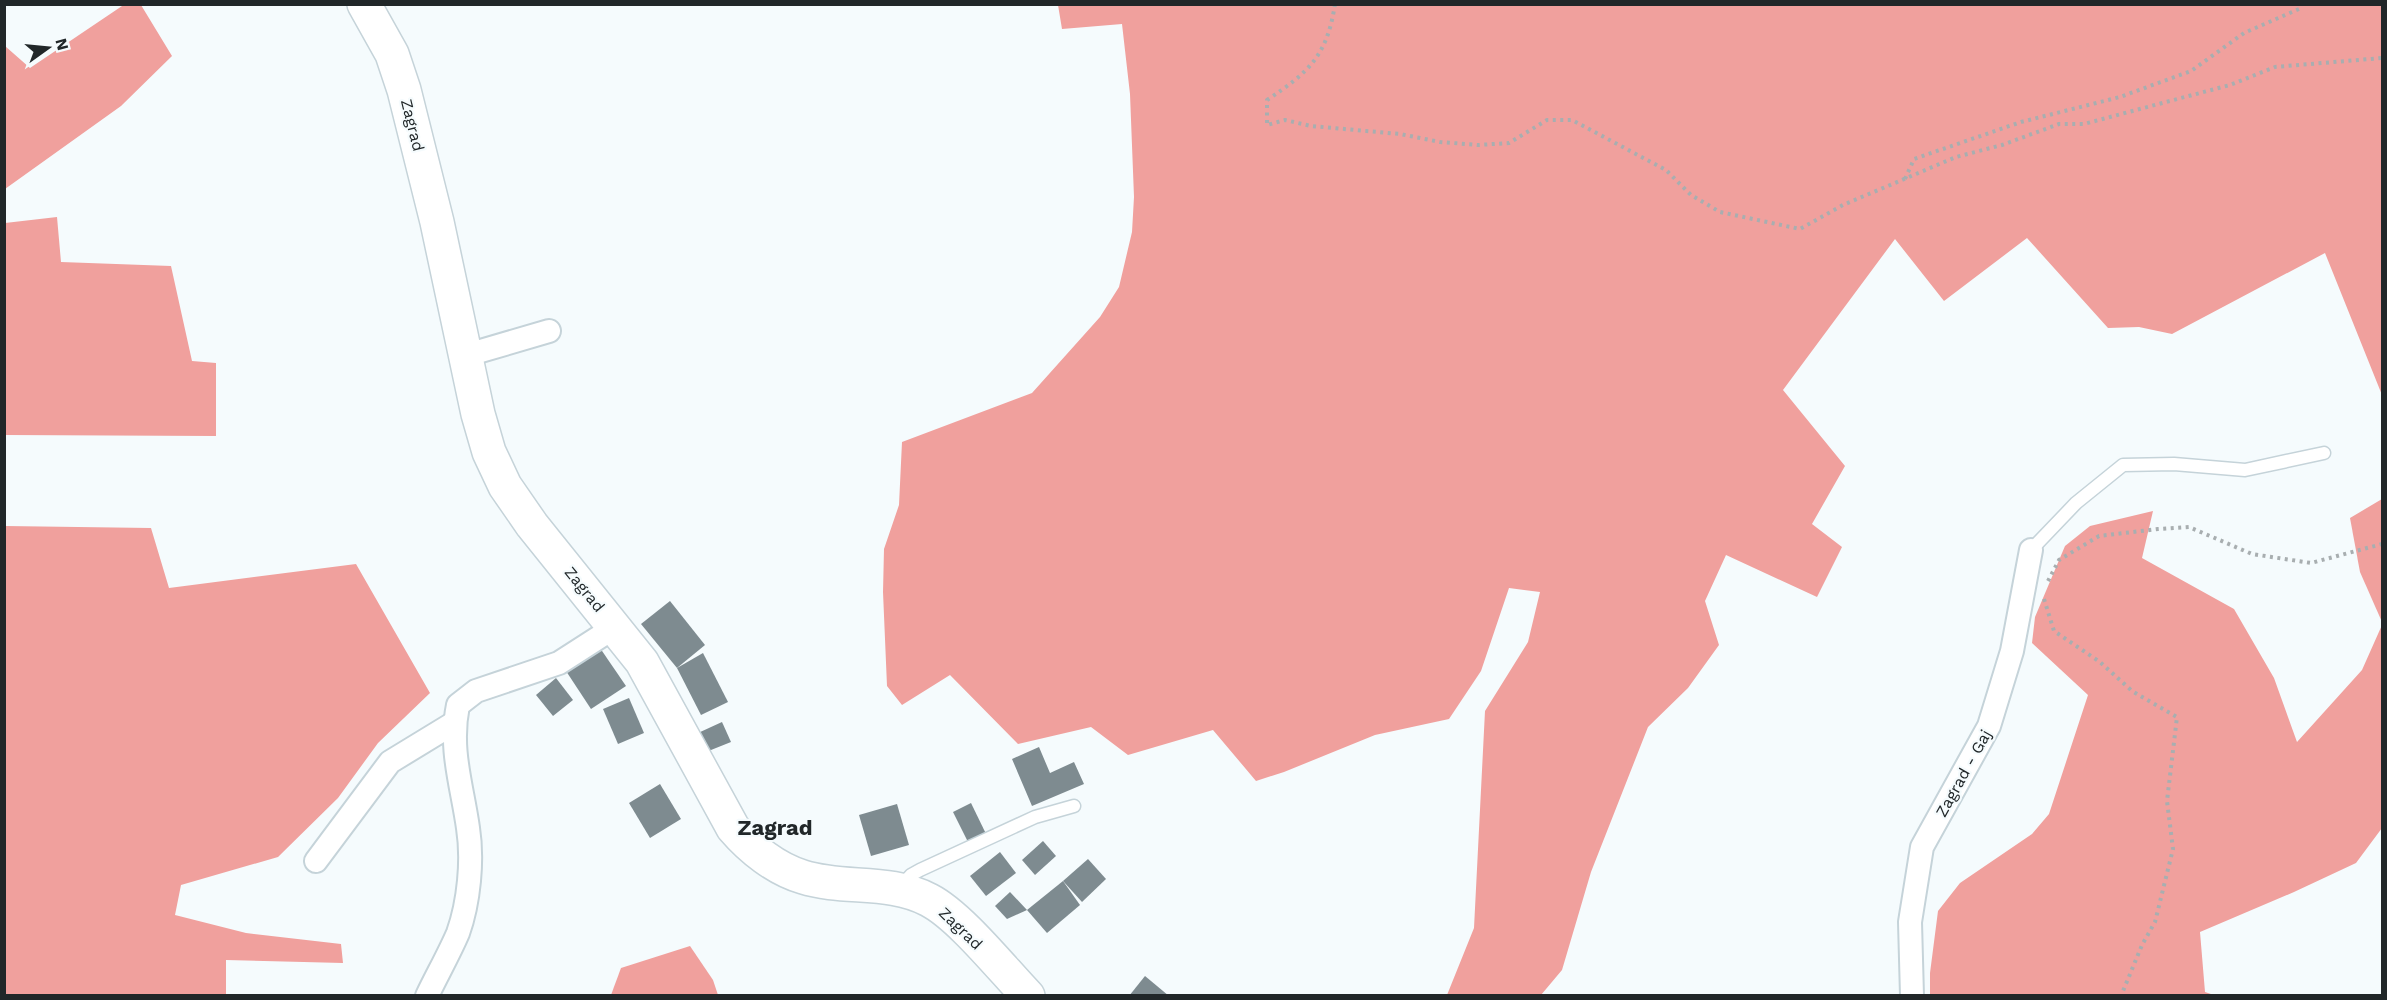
<svg xmlns="http://www.w3.org/2000/svg" width="2387" height="1000" font-family="'Work Sans',sans-serif">
  <style>
    .forest { fill: #f0a09d }
    .building { fill: #7e8b90 }
    .lines { fill: none; stroke-linecap: round; stroke-linejoin: round }
    .service-casing { stroke: #c5d3d9; stroke-width: 15 }
    .minor-casing { stroke: #c5d3d9; stroke-width: 26 }
    .secondary-casing { stroke: #c5d3d9; stroke-width: 36 }
    .path { stroke: #a8aeb0; stroke-width: 4; stroke-dasharray: 3 4.5; stroke-linecap: butt }
    .service { stroke: #fff; stroke-width: 12 }
    .minor { stroke: #fff; stroke-width: 22 }
    .secondary { stroke: #fff; stroke-width: 33 }
    .labels { text-anchor: middle; stroke-width: 4.5; stroke-linejoin: round; paint-order: stroke }
    .street-label { font-size: 16px; fill: #212729; stroke: #f5fbfd }
    .district-label { font-size: 22px; font-weight: bold; fill: #212729; stroke: #f5fbfd }
  </style>
  <rect width="100%" height="100%" fill="#f5fbfd"/>
  <g class="forest">
    <path d="M125 4 141 5 172 56 121 106 5 189V46L30 68Z"/>
    <path d="M1058 5H2382V395L2325 253 2172 334 2139 327 2108 328 2027 238 1944 301 1895 239 1783 390 1845 466 1812 524 1842 547 1817 597 1726 555 1705 601 1719 645 1688 688 1648 727 1591 872 1562 970 1541 995H1447L1474 928 1485 711 1528 642 1540 592 1509 588 1481 671 1449 719 1375 735 1284 772 1256 781 1213 730 1128 755 1091 727 1018 744 950 675 902 705 887 686 883 592 884 549 899 505 902 442 1032 393 1100 317 1119 287 1132 232 1134 197 1130 94 1122 24 1062 29Z"/>
    <path d="M57 217 61 262 171 266 192 361 216 363V436L5 435V223Z"/>
    <path d="M2382 499V622L2360 572 2350 518Z"/>
    <path d="M2153 511 2142 558 2234 609 2274 678 2297 742 2362 670 2382 625V828L2356 863 2294 892 2200 932 2205 992 2214 995H1930V973L1938 911 1960 883 2032 834 2049 814 2088 695 2032 643 2035 617 2065 546 2090 526Z"/>
    <path d="M5 526 151 528 169 588 356 564 430 693 378 743 338 798 278 857 181 885 175 915 246 933 341 944 343 963 226 960V995H5Z"/>
    <path d="M690 946 713 980 718 995H611L621 968Z"/>
  </g>
  <g class="building">
    <path d="M670 601 705 645 677 668 641 624Z"/>
    <path d="M600 648 626 686 591 709 566 671Z"/>
    <path d="M703 653 728 702 701 715 677 668Z"/>
    <path d="M556 678 573 700 553 716 536 695Z"/>
    <path d="M629 698 644 733 618 744 603 709Z"/>
    <path d="M722 722 731 742 706 752 698 733Z"/>
    <path d="M1039 747 1050 773 1074 762 1084 784 1032 806 1012 759Z"/>
    <path d="M660 784 681 819 650 838 629 803Z"/>
    <path d="M971 803 988 838 970 846 953 812Z"/>
    <path d="M897 804 909 845 871 856 859 815Z"/>
    <path d="M1043 841 1056 856 1035 875 1022 860Z"/>
    <path d="M1000 852 1016 873 986 896 970 876Z"/>
    <path d="M1088 859 1106 879 1082 902 1063 881Z"/>
    <path d="M1063 881 1080 905 1047 933 1027 910Z"/>
    <path d="M1010 892 1027 910 1007 919 995 906Z"/>
    <path d="M1145 976 1169 996H1129Z"/>
  </g>
  <g class="lines">
    <g class="service-casing">
      <g id="service">
        <path d="M2031 550 2076 503 2123 465 2174 464 2245 470 2324 453"/>
        <path d="M900 887 911 875 920 870 1035 817 1074 806"/>
      </g>
    </g>
    <g class="minor-casing">
      <g id="minor">
        <path d="M467 355 549 331"/>
        <path d="M316 861 390 762 454 723"/>
        <path d="M427 996C437 975 449 954 458 933 469 902 473 860 468 828 462 785 449 750 458 705L476 691 559 663 615 627"/>
        <path d="M1912 996 1910 922 1922 847 1989 726 2012 651 2031 550"/>
      </g>
    </g>
    <g class="secondary-casing">
      <path id="secondary" d="M364 4 392 54 404 90 437 222 478 414 489 452 505 486 532 525 642 662 733 828C751 849 776 869 803 877 844 890 889 879 929 900 960 916 1002 969 1028 996"/>
    </g>
    <g class="path">
      <path d="M1335 4C1327 56 1309 72 1267 100V125L1285 120 1311 126 1400 134 1440 142 1478 145 1509 143 1547 120H1572L1666 170 1691 195 1720 212 1800 229 1843 205 1956 157 2002 145 2059 124H2084L2166 102 2230 85 2275 67 2382 58"/>
      <path d="M1905 179 1914 159 2021 122 2120 97 2191 71 2244 33 2299 9 2302 4"/>
      <path d="M2048 581 2059 560 2099 536 2158 529 2189 527 2252 554 2311 563 2382 544"/>
      <path d="M2044 599 2054 631 2100 662 2132 691 2177 717 2167 801 2173 849 2155 922 2142 945 2121 996"/>
    </g>
    <use href="#service" class="service"/>
    <use href="#minor" class="minor"/>
    <use href="#secondary" class="secondary"/>
  </g>
  <g class="labels">
    <g class="street-label">
      <text transform="translate(413 125) rotate(76)" y="6">Zagrad</text>
      <text transform="translate(585 589) rotate(51)" y="6">Zagrad</text>
      <text transform="translate(1963 773) rotate(-61)" y="6">Zagrad - Gaj</text>
      <text transform="translate(961 928) rotate(44)" y="6">Zagrad</text>
    </g>
    <g class="district-label">
      <text x="775" y="835">Zagrad</text>
    </g>
  </g>
  <rect width="2387" height="1000" fill="none" stroke="#212729" stroke-width="12"/>
  <g transform="translate(48 48) rotate(75)" stroke="#f5fbfd" stroke-width="4.5" paint-order="stroke">
  <path d="M0-4.5L10 22L0 15L-10 22Z" fill="#212729"/>
  <text y="-9" font-size="16" font-weight="bold" text-anchor="middle" fill="#212729">N</text>
  </g>
</svg>
